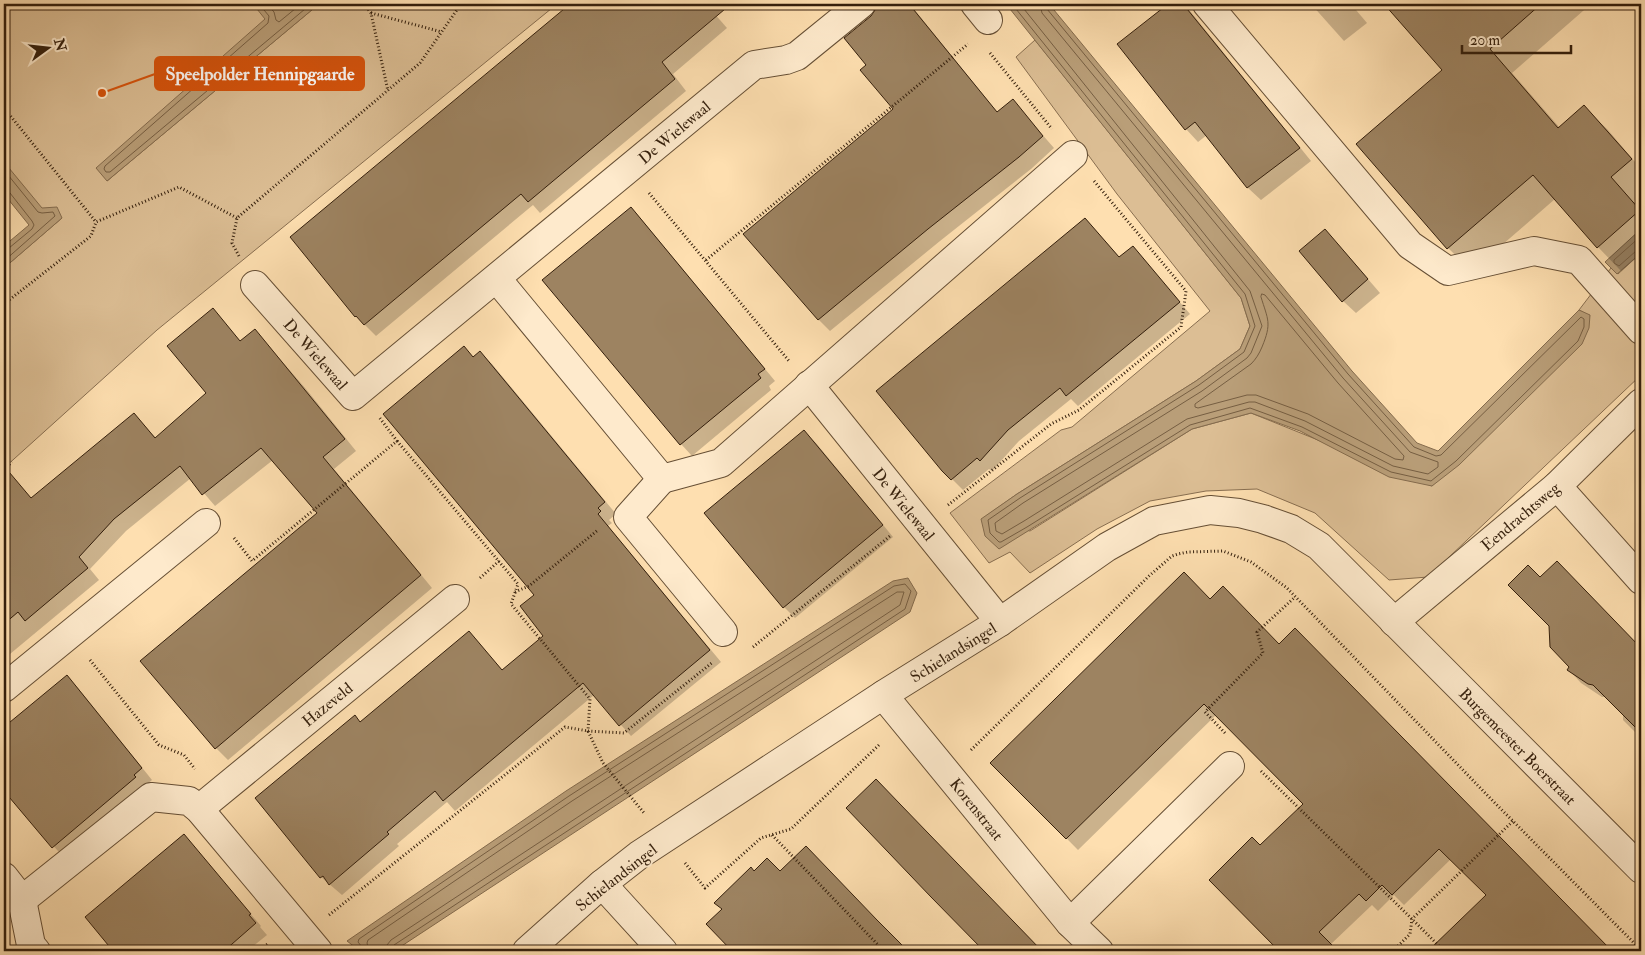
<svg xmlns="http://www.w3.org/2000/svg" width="1645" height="955" font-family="'IM FELL Double Pica',serif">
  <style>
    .green { fill: #dcbe94; stroke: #886e50 }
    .water { fill: #b99e78; stroke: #846b4d }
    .shadow { fill: #0003 }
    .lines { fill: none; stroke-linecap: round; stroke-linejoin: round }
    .shore { stroke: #765e42; stroke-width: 1 }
    .building { fill: #9d8361; stroke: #341f0c }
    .minor-casing { stroke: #664f35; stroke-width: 30 }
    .path { stroke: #341f0c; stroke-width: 3; stroke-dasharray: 1 2.5; stroke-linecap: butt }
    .minor { stroke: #feeacc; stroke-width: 28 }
    .labels { text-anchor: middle; stroke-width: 4; stroke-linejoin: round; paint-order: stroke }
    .street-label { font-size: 16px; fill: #341f0c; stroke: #feeacc }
    .leader { fill: none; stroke: #d6530c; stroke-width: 2 }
    .callout-dot { fill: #d6530c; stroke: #feeacc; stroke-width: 2 }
    .callout { fill: #d6530c; stroke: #d6530c; stroke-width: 2 }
    .callout-label { font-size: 18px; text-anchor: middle; font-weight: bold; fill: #fff }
  </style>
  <rect width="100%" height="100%" fill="#fedfb0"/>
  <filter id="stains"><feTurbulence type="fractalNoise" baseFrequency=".004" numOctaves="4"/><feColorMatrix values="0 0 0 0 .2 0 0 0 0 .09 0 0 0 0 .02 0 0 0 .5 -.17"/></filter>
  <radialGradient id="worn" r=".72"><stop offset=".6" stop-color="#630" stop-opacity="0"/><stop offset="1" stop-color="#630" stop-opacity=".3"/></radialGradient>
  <g class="green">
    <path d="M4 4H309L107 181 319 4H557L157 330 4 468V268L62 218 39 226 4 183Z"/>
    <path d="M1035 40 1241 298 1250 326 1240 349 1196 381 1017 494 982 519 1030 531 1192 429 1251 413 1432 486 1590 316 1579 310 1611 268 1618 274 1641 253V375L1428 577 1389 580 1315 513 1257 489 1206 491 1150 501 1097 529 1030 573 1010 552 989 563 950 513 1061 430 1072 427 1210 311 1117 194 1016 57Z"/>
  </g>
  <g class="water">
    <path d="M253 4H319L107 181 96 168 265 19Z"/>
    <path d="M1006 4H1049L1352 371 1417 443 1438 451 1579 310 1590 315 1589 328 1582 344 1459 465 1432 486 1389 477 1300 431 1251 413 1192 429 999 549 985 536 981 519 1017 494 1196 381 1240 349 1250 326 1241 298Z"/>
    <path d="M4 162 42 208 57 207 62 218 4 268V246L29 225 4 194Z"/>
    <path d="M1641 229V253L1617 274 1605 262Z"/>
    <path d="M908 578 917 593 910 612 394 951H360L347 941 566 791 893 581Z"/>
  </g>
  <g class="shadow">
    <path d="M572 4H605L613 12 623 4H706L727 28 673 74 686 91 540 213 533 205 376 336 356 316 291 237Z"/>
    <path d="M877 4H910L998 113 1013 101 1054 148 1031 169 940 241 830 331 818 319 895 109 868 65 872 17 877 10Z"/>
    <path d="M1170 4H1183L1190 11 1311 161 1261 200 1248 188 1207 135 1198 142 1186 129 1118 44Z"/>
    <path d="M1311 4H1351L1367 23 1344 41Z"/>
    <path d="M1386 4H1591L1512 73 1560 128 1584 107 1608 130 1641 169V194L1634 201 1641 210V253L1621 271 1598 247 1555 199 1472 271 1448 248 1358 144 1444 70Z"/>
    <path d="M631 208 642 220 775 381 769 386 771 390 692 456 681 444Z"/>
    <path d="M1085 219 1120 258 1133 247 1190 314 1078 406 1071 399 1019 441 992 471 989 469 963 490 943 470Z"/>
    <path d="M1337 243 1380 293 1356 313 1343 301Z"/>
    <path d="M213 310 241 342 266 343 306 389 356 451 334 469 432 588 228 760 216 748 318 514 273 460 215 506 191 478 126 531 90 569 99 580 4 659V477L8 473 32 499 134 414 156 438 208 394Z"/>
    <path d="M480 352 492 364 616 514 609 520 612 523 608 526 721 662 631 736 594 695 455 811 447 802 397 844 399 846 342 895 321 877 360 723 469 633 503 671 545 636 474 358Z"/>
    <path d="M804 432 816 443 893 537 795 618 784 607Z"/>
    <path d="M1557 563 1641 649V738L1623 720V713L1607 697H1602L1581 683 1569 670 1571 667 1550 625 1540 578Z"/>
    <path d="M1210 600 1279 645 1295 630 1610 951H1430L1487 895 1451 859 1404 905 1394 895 1378 911 1372 905 1330 945 1336 951H1280L1211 880 1260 847 1305 804 1216 715 1078 850 992 763Z"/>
    <path d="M67 677 78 688 152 780 64 858 4 789V729Z"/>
    <path d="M887 791 1041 951H985L847 808Z"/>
    <path d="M184 836 261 926 260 927 267 935 247 951H114L87 918Z"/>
  </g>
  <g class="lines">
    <g class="shore">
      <path d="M259 4 269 16 268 23 105 166 104 169 106 172H110L311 4"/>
      <path d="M267 4 274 12 276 20 279 22 301 4"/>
      <path d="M1012 4 1245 294 1255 326 1244 352 1199 385 1020 498 988 520 990 533 999 542H1001L1027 527 1190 425 1250 408 1302 427 1391 472 1431 481 1456 461 1578 341 1584 327V319L1581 317 1441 455 1436 456 1414 447 1348 374 1047 9 1046 4"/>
      <path d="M1020 4 1250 291 1262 326 1251 353 1247 358 1202 391 1023 503 995 523 996 531 1002 534 1024 521 1187 419 1249 402H1255L1305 421 1393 466 1428 474 1438 467V462L1410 452 1343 378 1042 13 1040 4"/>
      <path d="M4 170 38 212 42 213 53 212 55 216 4 261"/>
      <path d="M4 191 10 193 32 221 34 225 32 229 9 248 4 249"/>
      <path d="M1641 236 1614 260V263L1619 266 1636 251 1641 249"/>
      <path d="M1262 294 1265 295 1338 383 1404 456 1403 460 1395 459 1308 414 1256 395H1247L1198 408 1195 407V404L1251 364C1256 359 1259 354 1262 347 1272 323 1268 320 1261 297Z"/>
      <path d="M363 951 362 947 358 942 359 939 569 796 894 586 905 584 911 591 905 609 394 945 392 951"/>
      <path d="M369 951 367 943 368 940 572 801 897 592H904L900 605 391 940 387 945 385 951"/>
    </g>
  </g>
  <g class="building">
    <path d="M570 4H731L662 62 675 79 528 202 521 194 364 325 356 316 355 317 290 237Z"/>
    <path d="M876 4H909L997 112 1013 99 1043 136 1019 157 928 229 818 320 743 234 893 109 860 70 866 65 844 38 871 16 875 10Z"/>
    <path d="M1168 4H1183L1300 148 1247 188 1195 122 1185 130 1117 44Z"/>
    <path d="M1384 4H1541L1490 49 1558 128 1584 105 1632 159 1611 177 1640 210 1597 248 1533 175 1447 249 1356 144 1442 70Z"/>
    <path d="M631 207 765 369 758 374 761 378 680 445 542 280Z"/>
    <path d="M1085 218 1119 257 1133 246 1180 302 1066 396 1060 388 1008 430 980 461 977 458 951 480 942 471 876 391Z"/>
    <path d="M1325 229 1368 279 1342 302 1299 251Z"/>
    <path d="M213 308 240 341 255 329 345 439 323 457 421 575 215 749 140 661 317 513 261 448 202 495 180 466 114 519 79 557 88 568 25 621 18 612 4 624V466L31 498 134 413 155 438 206 393 167 346Z"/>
    <path d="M464 346 473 357 480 351 605 502 598 508 601 511 598 514 710 650 619 726 583 683 443 801 435 791 387 832 389 834 329 885 323 876 320 878 255 798 355 715 360 722 469 631 502 670 543 636 520 606 534 595 383 414Z"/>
    <path d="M804 430 883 525 783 608 704 513Z"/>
    <path d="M1557 561 1641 648V733L1593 685 1588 684 1567 670 1569 667 1550 647 1549 626 1508 585 1528 565 1540 577Z"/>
    <path d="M1184 572 1210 599 1223 586 1279 644 1295 628 1612 951H1428L1486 895 1439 849 1392 895 1382 885 1366 901 1359 894 1319 932 1338 951H1279L1209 880 1252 837 1260 845 1303 804 1204 704 1066 839 990 763Z"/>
    <path d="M67 675 142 768 134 775 136 777 52 848 4 791V727Z"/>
    <path d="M876 779 900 804 1042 951H984L931 897 846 808Z"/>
    <path d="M184 834 251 914 249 915 256 923 224 951H113L85 917Z"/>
    <path d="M806 846 877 920 908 951H732L706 924 722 909 714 903 751 867 754 871 767 858 780 871Z"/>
  </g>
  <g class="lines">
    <g class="minor-casing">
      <g id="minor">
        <path d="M975 4 988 20"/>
        <path d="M1207 4 1410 245 1448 271 1534 251 1579 260 1641 330"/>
        <path d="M497 279 662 479 721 463 1073 155"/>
        <path d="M255 285 353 396 754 65 786 60 797 56 861 4"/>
        <path d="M809 385 1000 622"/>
        <path d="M662 479 628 517 723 632"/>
        <path d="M1557 486 1641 580"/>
        <path d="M1394 622 1557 486 1641 403"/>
        <path d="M4 688 206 523"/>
        <path d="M883 695 1070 923 1099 951"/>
        <path d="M199 809 455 599"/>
        <path d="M4 877 22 900 31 945 36 951"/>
        <path d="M602 884 663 951"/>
        <path d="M22 900 151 797 189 801 199 809 318 951"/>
        <path d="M1070 923 1230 766"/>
        <path d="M527 951 602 884 639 855 883 695 1000 622 1107 547 1154 521 1210 510 1239 513 1263 519 1291 529 1319 546 1641 869"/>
      </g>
    </g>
    <g class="path">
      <path d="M364 4 371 13 388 91"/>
      <path d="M371 13 442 32"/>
      <path d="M990 53 1052 129"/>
      <path d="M4 108 96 222"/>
      <path d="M649 193 789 361"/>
      <path d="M239 256 232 243 237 218 420 63 461 4"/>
      <path d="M706 260 968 44"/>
      <path d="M4 304 91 236 96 222 179 187 237 218"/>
      <path d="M397 441 518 584 511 604 590 699 588 731 624 733 713 662"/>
      <path d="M4 469 12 462"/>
      <path d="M948 505 1051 424 1079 410 1181 327 1186 291 1094 181"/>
      <path d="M234 538 252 561 397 441 379 417"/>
      <path d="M480 578 499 561"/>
      <path d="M515 592 529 586 598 530"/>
      <path d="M753 647 890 536"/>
      <path d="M90 660 159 745 184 755 195 769"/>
      <path d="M1225 733 1205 712 1263 653 1257 632 1295 597"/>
      <path d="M971 750 1149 576 1172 556 1178 554 1188 552 1223 551 1251 562 1287 588 1490 798 1641 950"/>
      <path d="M1261 771 1412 919 1444 951"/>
      <path d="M772 835 884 951"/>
      <path d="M685 863 705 888 761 838 791 829 880 744"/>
      <path d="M329 915 565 727 588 731 603 763 644 813"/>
      <path d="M258 951 269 943"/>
      <path d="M1393 951 1410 934 1412 919 1513 821"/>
    </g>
    <use href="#minor" class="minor"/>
  </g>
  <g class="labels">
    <g class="street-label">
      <text transform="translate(674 132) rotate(-40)" y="6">De Wielewaal</text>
      <text transform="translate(316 354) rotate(49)" y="6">De Wielewaal</text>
      <text transform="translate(904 504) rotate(51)" y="6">De Wielewaal</text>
      <text transform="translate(1520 516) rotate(-40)" y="6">Eendrachtsweg</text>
      <text transform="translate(953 652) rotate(-32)" y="6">Schielandsingel</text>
      <text transform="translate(327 704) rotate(-39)" y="6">Hazeveld</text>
      <text transform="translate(1518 746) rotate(45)" y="6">Burgemeester Boerstraat</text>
      <text transform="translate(977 809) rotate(51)" y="6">Korenstraat</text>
      <text transform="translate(616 877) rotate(-38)" y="6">Schielandsingel</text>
    </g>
  </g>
  <path class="leader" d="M102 93L155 74"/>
  <circle class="callout-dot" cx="102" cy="93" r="5"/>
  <rect class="callout" x="155" y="57" width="209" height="33" rx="5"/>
  <g class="callout-label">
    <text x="260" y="80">Speelpolder Hennipgaarde</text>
  </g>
  <rect width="1645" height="955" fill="none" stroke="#fedfb0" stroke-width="20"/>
  <rect x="5" y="5" width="1635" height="945" fill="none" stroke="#341f0c" stroke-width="2.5"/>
  <rect x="10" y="10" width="1625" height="935" fill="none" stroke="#341f0c"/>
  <g transform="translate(48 48) rotate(75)" stroke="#feeacc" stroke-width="4" paint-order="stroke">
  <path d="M0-4L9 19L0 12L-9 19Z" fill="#341f0c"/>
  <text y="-8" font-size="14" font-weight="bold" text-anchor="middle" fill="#341f0c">N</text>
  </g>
  <path d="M1462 45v8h109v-8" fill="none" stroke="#341f0c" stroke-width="2.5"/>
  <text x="1470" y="45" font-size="15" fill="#341f0c" stroke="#feeacc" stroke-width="4" paint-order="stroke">20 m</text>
  <rect width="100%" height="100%" filter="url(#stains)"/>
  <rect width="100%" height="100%" fill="url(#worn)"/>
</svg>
